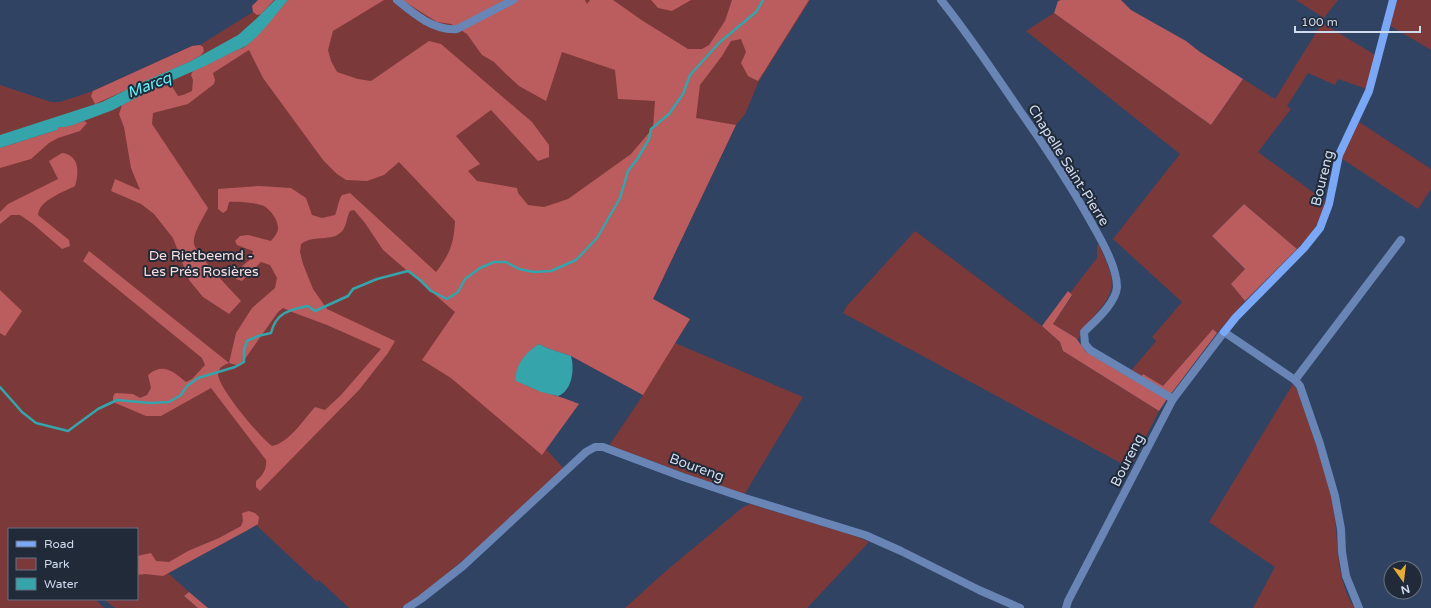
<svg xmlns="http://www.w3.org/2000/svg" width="1431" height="608" font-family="'Varela Round',sans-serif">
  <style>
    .green { fill: #7c393a }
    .forest { fill: #bb5c5e; fill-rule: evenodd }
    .water { fill: #35a4ab }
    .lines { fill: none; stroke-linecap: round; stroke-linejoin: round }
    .stream { stroke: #35a4ab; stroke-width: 2.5 }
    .street { stroke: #6885b6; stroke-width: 8 }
    .secondary { stroke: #7aa8f6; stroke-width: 8 }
    .labels { text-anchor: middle; stroke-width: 4; stroke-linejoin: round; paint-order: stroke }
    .street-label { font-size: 14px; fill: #cfdbee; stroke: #212a38 }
    .park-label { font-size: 14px; fill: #f9dddc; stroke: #212a38 }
    .water-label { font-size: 15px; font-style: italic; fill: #66f4fc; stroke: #212a38 }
  </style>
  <rect width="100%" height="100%" fill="#304363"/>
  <g class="green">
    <path d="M258 0H810L759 81 745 114 736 125 653 299 690 319 675 343 803 397 744 495 611 446 610 444 643 395 571 356 562 352 542 454 546 449 564 469 488 539 423 594 401 608H349L319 580 317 582 256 525 168 573 189 592 184 596 198 608H116L112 606 104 599H137V529H9V599H95L104 608H0V85L51 102H60L93 91 192 46 200 45 253 12 252 6Z"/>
    <path d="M1296 0H1338L1324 18Z"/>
    <path d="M1396 0H1431V50L1389 25Z"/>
    <path d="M1054 13 1211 125 1243 79 1275 99 1322 23 1375 55 1367 89 1338 79 1335 85 1308 73 1287 106 1291 109 1258 152 1325 201C1322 221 1311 235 1297 249L1244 204 1212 236 1245 270 1231 284 1245 301 1217 333 1213 329 1163 386 1143 374 1141 377 1130 372 1156 341 1152 337 1182 302 1113 239 1180 154 1026 31Z"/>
    <path d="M1359 122 1431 169V189L1418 209 1341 158Z"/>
    <path d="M915 231 1042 326 1060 342 1063 351 1159 411 1130 468 843 313 847 306Z"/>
    <path d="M1097 245H1099C1112 276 1121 287 1095 315 1088 324 1082 330 1078 340L1076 338 1053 324 1072 296 1070 293 1097 258Z"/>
    <path d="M1293 384 1298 392C1310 427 1323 463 1332 499 1339 533 1334 580 1355 608H1253L1275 567 1209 522Z"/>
    <path d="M750 504 855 536 869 542 807 608H625L667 570 742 508Z"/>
  </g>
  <g class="forest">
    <path d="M258 0H274L261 14 257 15 253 12 252 6Z"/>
    <path d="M288 0H384L333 31 328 50 331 61 337 72 358 79 371 81 429 41 441 44 532 122 549 145V157L538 161 491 110 456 136 480 164 468 171 477 181 517 188 518 193 528 205 544 207 568 199 631 154 653 128 655 101 618 99 615 70 562 52 546 101 519 86 506 74 494 62 482 55 467 34 451 24 437 22 402 0H585L587 4 590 0H613L643 21 688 49H702L709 45 725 21 732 0H809L758 81 748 76 741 63 746 52 741 39 731 41 722 56 700 85 696 118 736 125 653 299 690 319 643 395 571 356 547 348 539 344C530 350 523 358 518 367L525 385C543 393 561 396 579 404L542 455 451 378 422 360 455 312 383 250 365 223 354 210 350 211C346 218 347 228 340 233 332 241 313 235 301 244L300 252 303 264 313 289 327 309 395 341 388 353 359 390 260 491 256 487V481C263 475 267 469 266 460L211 388 161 416H146L113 402V397L115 393 133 394 140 398 147 395 151 388 148 375C164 362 173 372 186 382L192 379 205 365 202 358 83 261 89 251 229 363 236 333 252 308 275 288 277 278 270 265 261 262 242 281 236 279C238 269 243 265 251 259L253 251 237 245 235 241 240 236 248 235 271 241C274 237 277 234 278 230 279 221 271 210 264 206 258 203 235 201 229 202L227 210 223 213 218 209V189L259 186 291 188 306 198 312 215 322 218 335 215C338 208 338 201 342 195L350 193 436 272C450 254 454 243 455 221L399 162 384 175 367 181 346 180 337 174 323 160 263 78 249 50 213 73 215 80 214 84 188 104 153 113 152 124 208 208C204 217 192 234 194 244 196 254 232 291 241 301L229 314 203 297 189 280 173 238 154 214 141 204 111 191 115 179 140 190 131 168 124 127 119 114 122 105 155 88 173 80V88L178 96 183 95 192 91 193 80 191 75 193 71 237 50 243 48 248 44ZM283 308 292 312 327 325 381 349 341 395 325 410 315 407C304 419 289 443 272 446 260 437 217 387 218 373 219 367 224 365 229 363L240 366 278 312Z"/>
    <path d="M651 0H691L672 11 658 8Z"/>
    <path d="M1061 0H1121L1131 10 1186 41 1200 52 1243 79 1211 125 1054 13 1058 1Z"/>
    <path d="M200 45 203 47 204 51 201 55 191 61 95 104 91 96 93 91 192 46Z"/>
    <path d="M84 121 87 123 80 131 58 138 49 143 31 159 0 168V148L57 130 59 127H65Z"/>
    <path d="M62 153C80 155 79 173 75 186 64 192 39 200 38 215L69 240 70 246 62 249 33 224 20 215H11L0 224V212L8 204 58 179 49 161Z"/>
    <path d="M1244 204 1297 249 1245 301 1231 284 1245 269 1212 236Z"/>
    <path d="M0 290 22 311 5 336 0 333Z"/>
    <path d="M1068 291 1072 295 1053 324 1076 338 1086 352 1137 382 1143 374 1163 386 1213 329 1217 333 1167 399 1159 411 1063 351 1060 342 1042 326Z"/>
    <path d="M249 511 255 513 259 517 258 524 246 531 163 576 145 574 137 575V556L151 553 156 561 169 562 188 551 219 538 241 526 243 521 242 513Z"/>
    <path d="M189 592 208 608H198L184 596Z"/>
  </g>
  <g class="water">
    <path d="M275 0H288C276 13 254 46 237 50L205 66 155 88 113 110 73 125 65 127H59L57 130 0 148V135L102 102 134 86 191 61 238 35 256 19Z"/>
    <path d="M539 344 547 348 571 356C574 366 573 382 566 390 564 393 561 395 558 396L541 392 516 381C514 366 526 352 539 344Z"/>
  </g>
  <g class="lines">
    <path class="stream" d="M0 387 22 412 36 423 68 431 98 409 117 400 150 403 169 402 181 395 187 386 198 378 235 367 244 362V350L247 341 258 336 271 333C276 313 288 310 308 306L315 311 348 296 353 289 377 279 408 271 420 280 431 291 447 299 458 292 465 279 480 268 494 262H506L519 269 534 272 551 271 576 260 597 238 620 198 628 171 638 158 649 139 651 129 669 114 683 94 690 75 720 42 756 12 763 0"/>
    <g class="street">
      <path d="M397 0C414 14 434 31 457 29L513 0"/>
      <path d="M941 0C969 35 993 71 1018 108 1044 145 1068 181 1090 220 1100 238 1117 266 1117 287 1116 303 1095 321 1084 332L1085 344 1090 350 1173 399"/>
      <path d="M1295 380 1401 240"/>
      <path d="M407 608 421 599 463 566 586 452 595 447H603L683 477 745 498 865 535 901 551 979 590 1020 608"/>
      <path d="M1066 608 1068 601 1173 399 1224 332 1295 380 1300 386 1320 444 1335 496 1341 529 1342 552 1346 576 1359 608"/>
    </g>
    <path class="secondary" d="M1224 332 1236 317 1304 248 1320 228 1329 204 1339 155 1369 91 1393 0"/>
  </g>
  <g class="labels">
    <g class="street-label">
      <text transform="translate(1069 165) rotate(58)" y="5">Chapelle Saint-Pierre</text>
      <text transform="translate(1322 178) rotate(-76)" y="5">Boureng</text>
      <text transform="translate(1127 460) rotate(-63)" y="5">Boureng</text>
      <text transform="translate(697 467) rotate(20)" y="5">Boureng</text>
    </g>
    <g class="park-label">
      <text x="201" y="260">De Rietbeemd -<tspan x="201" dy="16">Les Prés Rosières</tspan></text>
    </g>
    <g class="water-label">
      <text transform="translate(149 85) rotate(-21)" y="5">Marcq</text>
    </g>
  </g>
  <rect x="8" y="528" width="130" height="72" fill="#212a38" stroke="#677181"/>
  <rect x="16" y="541" width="20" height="6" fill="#7aa8f6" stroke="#677181"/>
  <text x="44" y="548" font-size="12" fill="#cfdbee">Road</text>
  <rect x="16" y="558" width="20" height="12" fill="#7c393a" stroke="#677181"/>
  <text x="44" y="568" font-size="12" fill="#cfdbee">Park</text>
  <rect x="16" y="578" width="20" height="12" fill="#35a4ab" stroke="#677181"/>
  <text x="44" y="588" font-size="12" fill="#cfdbee">Water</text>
  <g transform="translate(1403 580) rotate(166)"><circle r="19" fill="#212a38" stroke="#677181"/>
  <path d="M0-3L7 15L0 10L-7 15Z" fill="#e7ac36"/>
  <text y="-6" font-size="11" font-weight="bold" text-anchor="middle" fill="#cfdbee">N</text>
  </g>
  <path d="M1295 26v6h125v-6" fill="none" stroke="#cfdbee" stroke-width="2"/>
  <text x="1301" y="26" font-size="12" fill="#cfdbee" stroke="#212a38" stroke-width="3" paint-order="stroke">100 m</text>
</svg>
